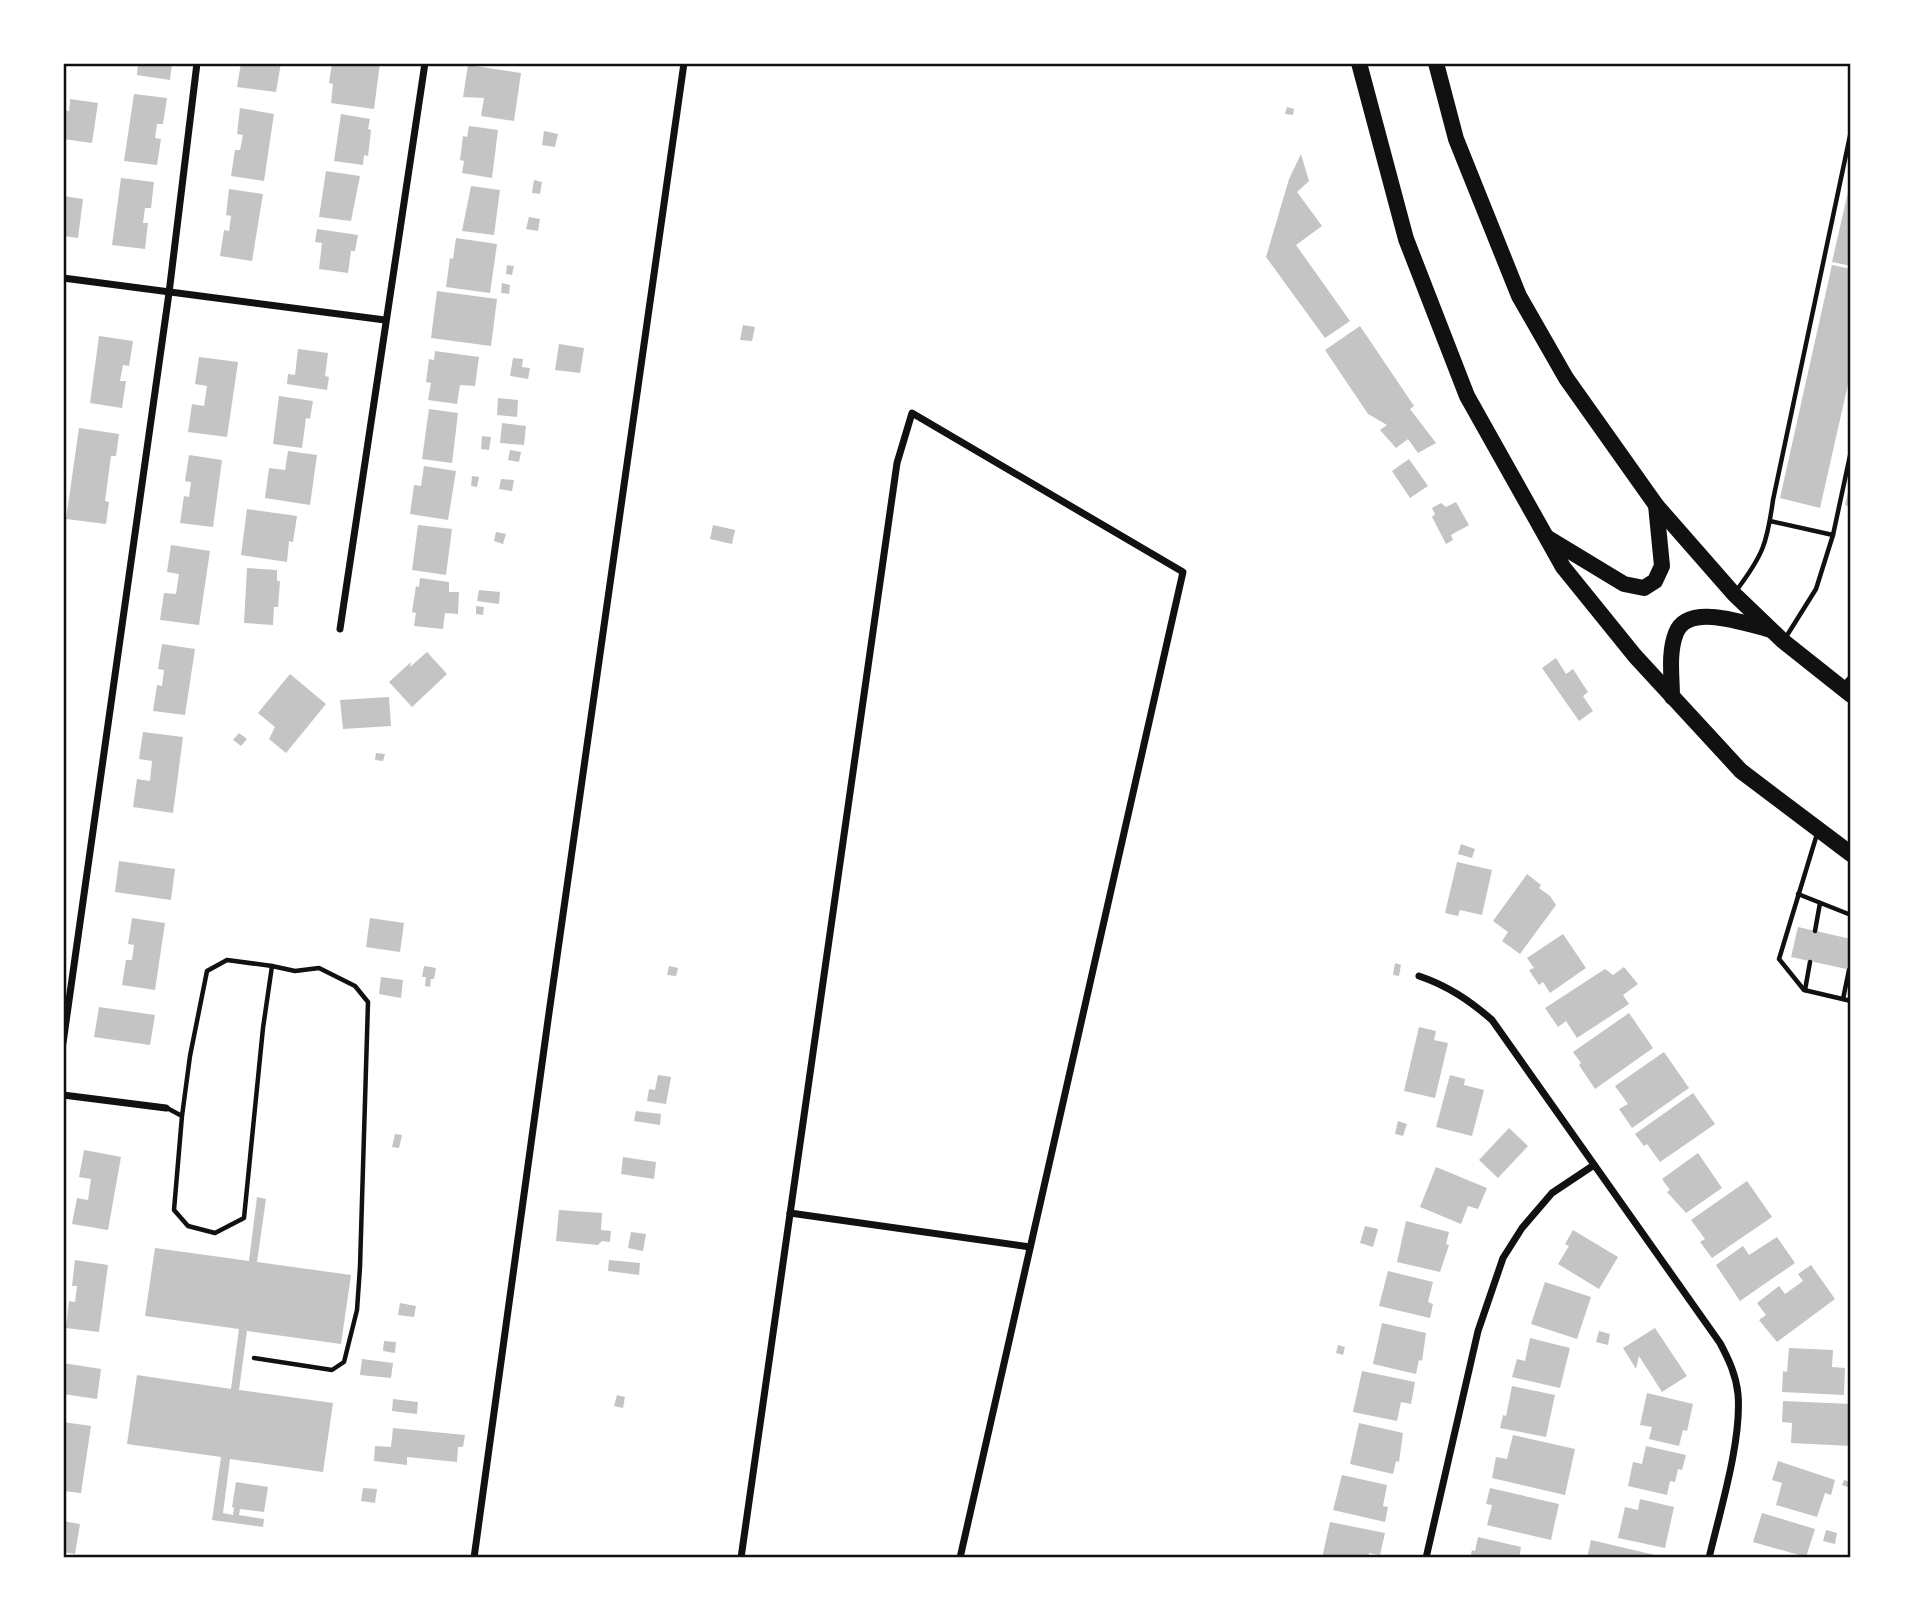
<svg xmlns="http://www.w3.org/2000/svg" width="1914" height="1621" font-family="'Roboto Condensed',sans-serif">
  <style>
    .building { fill: #c4c4c4 }
    .lines { fill: none; stroke-linecap: round; stroke-linejoin: round }
    .service { stroke: #111; stroke-width: 4.5 }
    .minor { stroke: #111; stroke-width: 7 }
    .primary { stroke: #111; stroke-width: 16 }
    .neatline { fill: none; stroke: #111; stroke-width: 2.5 }
  </style>
  <rect width="100%" height="100%" fill="#fff"/>
  <g class="building">
    <path d="M138 63H172L170 80 137 75Z"/>
    <path d="M241 63H281L276 92 237 87Z"/>
    <path d="M332 63H380L374 109 331 103 333 84 329 83Z"/>
    <path d="M468 65 521 73 514 121 481 116 484 98 463 97Z"/>
    <path d="M134 94 167 98 163 124H157L155 138 161 139 157 165 124 161Z"/>
    <path d="M70 99 98 103 92 143 63 139V110L69 111Z"/>
    <path d="M1287 107 1294 109 1293 115 1285 114Z"/>
    <path d="M240 108 274 114 264 181 231 176 235 150H240L243 135 237 134Z"/>
    <path d="M341 114 370 119 368 129 371 130 368 156 364 155 363 165 334 161Z"/>
    <path d="M469 126 498 130 492 178 462 173 464 161 460 160 463 136 467 137Z"/>
    <path d="M544 131 558 134 555 147 542 145Z"/>
    <path d="M1301 154 1309 181 1297 192 1322 226 1296 245 1350 321 1325 338 1266 257 1289 179Z"/>
    <path d="M326 171 360 176 351 221 319 217Z"/>
    <path d="M121 178 154 182 151 208H145L143 223H148L145 249 112 245Z"/>
    <path d="M534 180 542 182 540 194 532 193Z"/>
    <path d="M1850 183H1851V266L1832 262Z"/>
    <path d="M471 186 500 190 494 235 462 231Z"/>
    <path d="M229 189 263 194 252 261 220 256 224 230 229 231 231 216 226 215Z"/>
    <path d="M63 196 83 199 78 238 63 236Z"/>
    <path d="M529 217 540 219 538 231 526 229Z"/>
    <path d="M317 229 358 235 355 251H351L348 273 319 269 322 243 315 242Z"/>
    <path d="M456 238 497 244 490 293 446 287 450 258 453 259Z"/>
    <path d="M507 265 514 266 512 275 506 274Z"/>
    <path d="M1832 265 1851 269V371L1820 508 1780 498Z"/>
    <path d="M502 283 510 285 509 294 501 293Z"/>
    <path d="M437 291 497 299 491 346 431 338Z"/>
    <path d="M743 325 755 327 752 341 740 340Z"/>
    <path d="M1360 326 1414 406 1410 409 1436 443 1418 453 1408 439 1396 448 1380 430 1387 425 1368 414 1325 350Z"/>
    <path d="M99 336 133 341 129 366 123 365 120 381H126L122 408 90 403Z"/>
    <path d="M559 344 584 348 580 373 555 370Z"/>
    <path d="M298 349 328 353 325 376 329 377 327 390 287 384 288 374 295 375Z"/>
    <path d="M435 351 479 357 475 386 460 385 457 404 428 400 431 383 426 382 429 359 434 360Z"/>
    <path d="M199 357 238 362 227 437 188 432 192 404 204 406 207 386 195 384Z"/>
    <path d="M513 358 523 359 522 367 530 368 528 379 510 376Z"/>
    <path d="M279 396 313 401 310 419 306 418 302 448 273 444Z"/>
    <path d="M498 398 518 400 517 417 497 415Z"/>
    <path d="M429 409 458 413 452 463 422 459Z"/>
    <path d="M502 423 526 426 524 445 500 443Z"/>
    <path d="M79 428 119 434 116 456H111L105 501 109 502 106 524 66 519Z"/>
    <path d="M482 436 491 437 489 450 481 449Z"/>
    <path d="M510 450 521 452 519 462 508 460Z"/>
    <path d="M288 451 317 455 310 505 265 498 269 468 285 470Z"/>
    <path d="M189 455 222 460 213 527 180 523 184 496 189 497 191 482 185 481Z"/>
    <path d="M1409 459 1428 486 1410 498 1392 471Z"/>
    <path d="M424 466 456 471 448 520 410 514 414 485 421 486Z"/>
    <path d="M472 476 479 477 477 487 471 486Z"/>
    <path d="M501 479 514 480 512 491 499 489Z"/>
    <path d="M1850 484H1851V507L1845 505Z"/>
    <path d="M1456 502 1469 525 1451 535 1453 540 1446 544 1432 517 1435 514 1432 508 1441 503 1446 507Z"/>
    <path d="M247 509 297 516 293 542 289 541 287 562 241 555Z"/>
    <path d="M418 525 452 529 446 575 412 570Z"/>
    <path d="M713 525 735 530 732 544 710 539Z"/>
    <path d="M496 532 506 534 503 544 494 541Z"/>
    <path d="M171 545 210 551 199 625 160 620 164 593 176 594 179 574 167 572Z"/>
    <path d="M247 568 277 570V581H280L278 607H274L273 625 244 623Z"/>
    <path d="M420 578 449 582V592H459L458 614 445 613 443 629 414 626 416 613 412 612 416 586 419 587Z"/>
    <path d="M479 590 500 592 499 604 477 601Z"/>
    <path d="M476 606 484 607 483 615 476 614Z"/>
    <path d="M162 644 195 649 185 715 153 711 157 685 162 686 164 670 158 669Z"/>
    <path d="M427 652 447 674 412 707 389 682 411 662 410 667Z"/>
    <path d="M1556 658 1566 674 1573 669 1588 692 1583 696 1593 711 1579 721 1542 668Z"/>
    <path d="M290 674 326 704 286 753 269 739 275 727 258 713Z"/>
    <path d="M389 697 391 726 343 729 340 700Z"/>
    <path d="M143 732 183 737 173 813 133 807 137 779 150 781 152 761 139 759Z"/>
    <path d="M239 733 247 739 241 746 233 740Z"/>
    <path d="M376 753 385 754 383 761 375 760Z"/>
    <path d="M1461 844 1475 849 1472 858 1458 854Z"/>
    <path d="M119 861 175 869 171 900 115 892Z"/>
    <path d="M1457 862 1492 870 1482 915 1460 910 1458 916 1445 913Z"/>
    <path d="M1527 874 1541 885 1539 888 1550 896 1556 905 1520 954 1502 941 1508 932 1493 921Z"/>
    <path d="M132 918 165 923 155 990 122 985 126 960H132L134 945 128 944Z"/>
    <path d="M370 918 404 923 400 952 366 947Z"/>
    <path d="M1798 927 1851 939V970L1791 957Z"/>
    <path d="M1563 934 1586 968 1550 993 1543 982 1539 985 1529 970 1534 968 1527 958Z"/>
    <path d="M1395 963 1401 965 1399 976 1393 975Z"/>
    <path d="M424 966 436 968 434 979H431L430 987 425 986 426 977H422Z"/>
    <path d="M669 966 678 968 676 976 667 975Z"/>
    <path d="M1624 967 1638 984 1623 995 1629 1004 1577 1038 1566 1021 1558 1027 1545 1008 1605 969 1613 975Z"/>
    <path d="M381 977 403 980 401 998 379 994Z"/>
    <path d="M99 1007 155 1015 150 1045 94 1037Z"/>
    <path d="M1629 1013 1653 1048 1595 1089 1579 1065 1581 1063 1573 1052Z"/>
    <path d="M1419 1027 1436 1031 1434 1040 1448 1043 1435 1098 1404 1091Z"/>
    <path d="M1664 1052 1689 1088 1632 1128 1619 1109 1628 1104 1615 1086Z"/>
    <path d="M658 1075 671 1077 666 1104 647 1101 649 1089 655 1090Z"/>
    <path d="M1450 1075 1465 1079 1464 1085 1484 1090 1472 1136 1436 1127Z"/>
    <path d="M1693 1093 1715 1124 1660 1162 1647 1144 1644 1146 1635 1134Z"/>
    <path d="M636 1111 661 1114 660 1125 634 1121Z"/>
    <path d="M1398 1121 1407 1124 1403 1136 1395 1134Z"/>
    <path d="M1509 1128 1528 1146 1498 1178 1479 1160Z"/>
    <path d="M395 1134 402 1135 399 1148 392 1147Z"/>
    <path d="M84 1150 121 1157 108 1230 72 1224 77 1198 88 1200 91 1179 79 1177Z"/>
    <path d="M1698 1153 1722 1188 1686 1213 1667 1192 1670 1190 1662 1179Z"/>
    <path d="M623 1157 656 1162 654 1179 621 1174Z"/>
    <path d="M1436 1167 1487 1188 1478 1209 1468 1206 1461 1224 1420 1207Z"/>
    <path d="M1747 1181 1772 1217 1712 1258 1700 1242 1705 1239 1691 1220Z"/>
    <path d="M257 1197 266 1199 257 1262 351 1275 341 1344 247 1331 239 1390 333 1403 323 1472 230 1459 223 1513 233 1515 234 1508 232 1507 236 1482 268 1487 264 1512 240 1509 239 1515 264 1519 263 1527 212 1520 221 1457 127 1444 137 1375 231 1389 239 1329 145 1316 155 1248 249 1261Z"/>
    <path d="M559 1210 602 1213 601 1230 611 1231 610 1242 602 1241 598 1245 556 1241Z"/>
    <path d="M1406 1221 1449 1232 1446 1244 1449 1245 1440 1272 1397 1262Z"/>
    <path d="M1365 1226 1378 1229 1373 1247 1360 1243Z"/>
    <path d="M1573 1230 1618 1257 1599 1289 1558 1264 1569 1246 1565 1244Z"/>
    <path d="M631 1232 646 1234 643 1251 628 1248Z"/>
    <path d="M1777 1237 1795 1263 1740 1301 1716 1265 1743 1246 1749 1255Z"/>
    <path d="M75 1260 108 1265 99 1332 66 1328 69 1301 75 1302 77 1286H72Z"/>
    <path d="M609 1260 640 1263 639 1275 608 1271Z"/>
    <path d="M1811 1265 1835 1299 1777 1342 1759 1320 1766 1315 1757 1303 1779 1286 1785 1294 1803 1281 1798 1274Z"/>
    <path d="M1388 1271 1433 1282 1428 1302 1433 1304 1430 1318 1379 1306Z"/>
    <path d="M1545 1282 1591 1297 1577 1339 1531 1324Z"/>
    <path d="M400 1303 416 1306 414 1317 398 1315Z"/>
    <path d="M1382 1323 1426 1333 1422 1361 1419 1360 1416 1374 1373 1364Z"/>
    <path d="M1655 1328 1687 1376 1662 1392 1639 1356 1636 1369 1623 1348Z"/>
    <path d="M1599 1331 1610 1334 1608 1345 1596 1342Z"/>
    <path d="M1530 1338 1570 1348 1560 1388 1512 1377 1517 1359 1525 1361Z"/>
    <path d="M384 1341 396 1342 395 1353 383 1351Z"/>
    <path d="M1338 1345 1345 1347 1343 1355 1336 1353Z"/>
    <path d="M1789 1348 1833 1350 1832 1367 1845 1368 1844 1395 1782 1392 1783 1371 1787 1372Z"/>
    <path d="M362 1359 393 1363 391 1378 360 1375Z"/>
    <path d="M63 1363 101 1369 97 1399 63 1394Z"/>
    <path d="M1362 1371 1415 1382 1411 1404 1401 1402 1397 1421 1353 1412Z"/>
    <path d="M1512 1386 1555 1395 1546 1437 1500 1428 1503 1415 1506 1416Z"/>
    <path d="M1647 1393 1693 1404 1687 1431 1683 1430 1679 1446 1649 1439 1652 1427 1640 1425Z"/>
    <path d="M617 1395 625 1397 623 1408 614 1406Z"/>
    <path d="M393 1399 418 1402 417 1414 392 1411Z"/>
    <path d="M1783 1401 1851 1404V1446L1791 1443 1792 1423 1782 1422Z"/>
    <path d="M63 1422 91 1426 81 1493 63 1491Z"/>
    <path d="M1359 1423 1403 1433 1399 1462 1396 1461 1393 1474 1350 1464Z"/>
    <path d="M393 1428 465 1435 463 1447H458L457 1462 407 1457V1465L374 1461 375 1446 391 1447Z"/>
    <path d="M1513 1435 1575 1449 1565 1495 1492 1478 1496 1457 1507 1459Z"/>
    <path d="M1646 1446 1686 1455 1682 1470 1678 1469 1675 1482 1670 1481 1667 1495 1628 1486 1633 1462 1642 1464Z"/>
    <path d="M1778 1461 1835 1480 1831 1495 1825 1493 1817 1517 1776 1505 1782 1483 1772 1480Z"/>
    <path d="M1342 1475 1387 1485 1383 1506 1388 1507 1385 1522 1333 1510Z"/>
    <path d="M1844 1480 1851 1482V1488L1842 1485Z"/>
    <path d="M363 1488 377 1489 375 1503 361 1501Z"/>
    <path d="M1490 1488 1559 1504 1551 1540 1487 1525 1492 1505 1486 1504Z"/>
    <path d="M1640 1499 1674 1507 1665 1548 1618 1538 1625 1507 1638 1510Z"/>
    <path d="M1762 1513 1815 1529 1806 1557 1753 1542Z"/>
    <path d="M63 1521 80 1524 75 1554 63 1552Z"/>
    <path d="M1330 1522 1385 1533 1380 1555 1369 1553 1368 1558H1322Z"/>
    <path d="M1826 1530 1837 1533 1835 1544 1823 1541Z"/>
    <path d="M1478 1537 1521 1547 1519 1558H1470L1472 1550 1475 1551Z"/>
    <path d="M1591 1540 1655 1555 1654 1558H1587Z"/>
  </g>
  <g class="lines">
    <g class="service">
      <path d="M1770 521 1833 535 1816 589 1786 637"/>
      <path d="M1833 535 1851 451"/>
      <path d="M1736 591C1763 555 1767 544 1773 500L1851 131"/>
      <path d="M1817 834 1779 959 1804 990 1851 1001"/>
      <path d="M1798 894 1851 915"/>
      <path d="M1815 931 1820 903"/>
      <path d="M1805 990 1810 962"/>
      <path d="M1843 999 1849 970"/>
      <path d="M167 1108 182 1116 174 1210 188 1226 215 1233 244 1218 263 1028 272 966 227 960 207 971 190 1056 182 1116"/>
      <path d="M254 1358 332 1370 344 1362 357 1310 360 1267 368 1002 355 986 319 968 295 971 272 966"/>
    </g>
    <g class="minor">
      <path d="M63 278 385 320"/>
      <path d="M340 629 425 63"/>
      <path d="M1842 688 1851 678"/>
      <path d="M1419 976C1448 986 1469 1000 1492 1020L1720 1343C1729 1360 1736 1375 1738 1394 1742 1440 1720 1511 1709 1558"/>
      <path d="M63 1043 169 293 197 63"/>
      <path d="M63 1095 166 1108"/>
      <path d="M790 1213 1030 1247"/>
      <path d="M474 1558 548 1020 684 63"/>
      <path d="M741 1558 897 463 912 413 1183 572 960 1558"/>
      <path d="M1426 1558 1478 1331 1503 1258 1522 1228 1552 1193 1594 1165"/>
    </g>
    <g class="primary">
      <path d="M1359 63 1406 239 1467 396 1563 567 1635 656 1741 771 1851 854"/>
      <path d="M1436 63 1456 139 1519 296 1566 378 1656 505 1734 594 1783 641 1851 695"/>
      <path d="M1548 538 1624 584 1644 588 1655 581 1662 566 1656 505"/>
      <path d="M1672 697C1672 677 1668 653 1676 633 1688 602 1747 624 1771 630"/>
    </g>
  </g>
  <rect width="1914" height="1621" fill="none" stroke="#ffffff" stroke-width="130"/>
  <rect x="65" y="65" width="1784" height="1491" class="neatline"/>
</svg>
